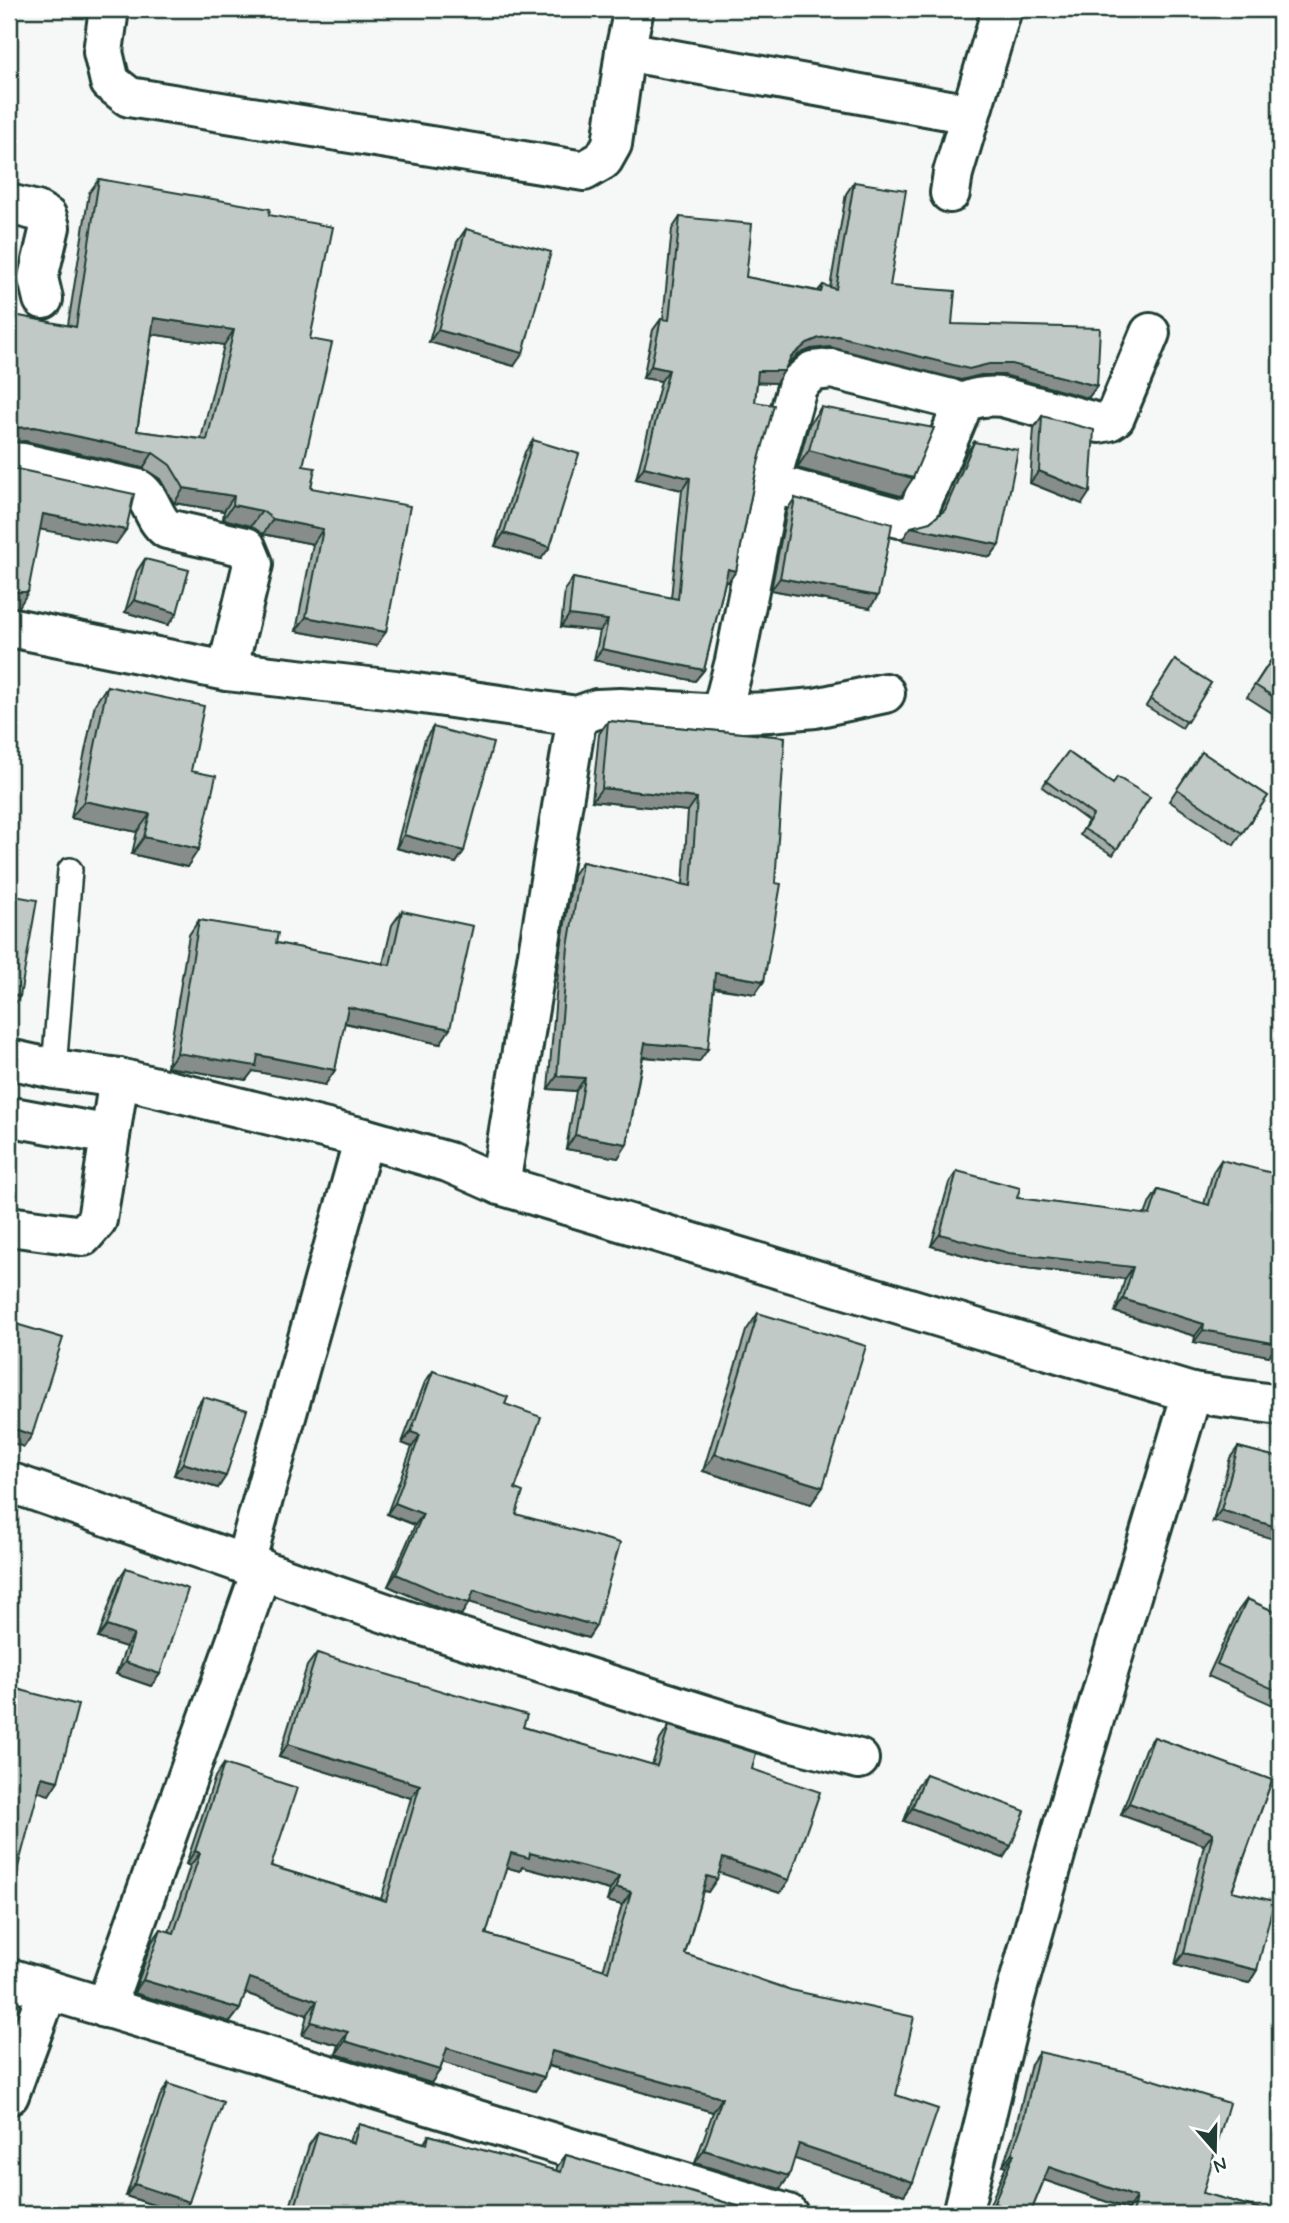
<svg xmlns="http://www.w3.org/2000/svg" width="1289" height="2223" font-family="Mynerve,sans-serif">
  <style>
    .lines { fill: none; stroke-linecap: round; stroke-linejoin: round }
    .service-casing { stroke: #1f3d34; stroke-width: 28 }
    .minor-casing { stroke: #1f3d34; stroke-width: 44 }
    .tertiary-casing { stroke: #1f3d34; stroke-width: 44 }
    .service { stroke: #fff; stroke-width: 23 }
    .minor { stroke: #fff; stroke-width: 38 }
    .tertiary { stroke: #fff; stroke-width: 38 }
    .wall { fill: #a5adaa; stroke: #1f3d34; stroke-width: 2; fill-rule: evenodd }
    .shaded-wall { fill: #868d8b; stroke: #1f3d34; stroke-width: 2 }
    .building { fill: #c0c9c6; stroke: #1f3d34; stroke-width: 2; fill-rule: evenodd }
  </style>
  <rect width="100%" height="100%" fill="#f6f7f7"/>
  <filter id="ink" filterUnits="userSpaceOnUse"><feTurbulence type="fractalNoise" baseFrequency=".0143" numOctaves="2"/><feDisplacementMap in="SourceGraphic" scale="14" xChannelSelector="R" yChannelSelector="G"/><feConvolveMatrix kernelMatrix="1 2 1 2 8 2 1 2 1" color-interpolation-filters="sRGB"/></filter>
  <g filter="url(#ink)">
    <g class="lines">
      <g class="service-casing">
        <path id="service" d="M54 1069 70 870"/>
      </g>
      <g class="minor-casing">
        <g id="minor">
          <path d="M109 9 103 52 110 82 129 97 584 171 603 160 612 144 625 51 634 9"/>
          <path d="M625 51 970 114"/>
          <path d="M950 193 953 173 1002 9"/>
          <path d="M9 204 37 211 47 217 50 227 38 278 43 299"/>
          <path d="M957 405C973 398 985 395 1002 397L1099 423 1109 421 1115 417 1150 333"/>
          <path d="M9 462 23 463 138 489C152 498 153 519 167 529L246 547 253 564 227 671"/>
          <path d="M9 627 227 671 395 690 577 716 597 709 620 708 721 714 769 712 815 708 885 693"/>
          <path d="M721 714 735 661 770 483 798 384 813 371 832 369 951 399 957 405 959 414 920 507C915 516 909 517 899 518L770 483"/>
          <path d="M9 1059 54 1069 119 1078 364 1138 448 1162 500 1185 1192 1393 1280 1405"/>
          <path d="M9 1120 18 1118 110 1135"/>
          <path d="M500 1185 577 716"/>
          <path d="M9 1226 83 1236 97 1220 119 1078"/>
          <path d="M9 1482 414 1623 782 1739 859 1759"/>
          <path d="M245 1563 364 1138"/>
          <path d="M48 1990 788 2214"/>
          <path d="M105 2008 262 1569"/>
          <path d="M962 2214 1015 1997 1077 1776 1192 1393"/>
        </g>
      </g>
      <g class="tertiary-casing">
        <path id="tertiary" d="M9 1978 48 1990 9 2095"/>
      </g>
      <use href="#service" class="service"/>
      <use href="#minor" class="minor"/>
      <use href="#tertiary" class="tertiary"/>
    </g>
    <g class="wall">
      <path d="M99 179 269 215 310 339 303 466 376 646 296 631 313 544 263 534 251 526 223 519 224 511 174 503 160 479 143 468 25 441 68 325 89 193ZM152 334 224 345 201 439 137 431Z"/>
      <path d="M854 182 890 286 952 324 1097 386 1088 398 1004 375H981L961 380 830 347 811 349 799 354 787 365 776 383 757 382 755 402 757 467 736 571 728 582H725L704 670 695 681 594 660 600 631 561 627 565 589 573 578 671 598 682 490 636 479 661 381 643 378 653 330 661 319H663L672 229 680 217 746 277 818 291 823 285 830 288 846 194Z"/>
      <path d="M466 229 514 366 429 342 457 242Z"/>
      <path d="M821 407 901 496 797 468 809 425Z"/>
      <path d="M1042 416 1082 504 1030 483 1034 428Z"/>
      <path d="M533 440 541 559 495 546 525 452Z"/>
      <path d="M974 442 999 545 990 557 902 540 930 522 940 514 966 454Z"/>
      <path d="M795 498 870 608 771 590 787 510Z"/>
      <path d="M145 559 177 613 168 625 125 612 137 571Z"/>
      <path d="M1280 646V718L1247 697Z"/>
      <path d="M1175 660 1211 683 1182 728 1146 706Z"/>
      <path d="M107 686 191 771 187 867 132 854 137 832 71 818 95 704Z"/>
      <path d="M608 721 785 737 764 981 755 994 714 988 699 1062 643 1057 627 1144 618 1158 566 1149 576 1091 548 1089 559 960 573 875 582 862 683 885 688 811 592 801 599 734Z"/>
      <path d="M433 727 456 863 396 848 425 739Z"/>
      <path d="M1068 752 1113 783 1150 797 1113 855 1080 835 1088 821 1042 787Z"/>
      <path d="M1202 752 1268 796 1234 845 1169 801Z"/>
      <path d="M402 911 440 1044 344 1023 335 1070 325 1085 253 1071 246 1080 167 1067 189 935 199 920 276 943 383 964 392 925Z"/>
      <path d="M1221 1160 1278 1344 1269 1356 1194 1342 1195 1336 1115 1312 1125 1279 1000 1265 931 1246 949 1183 957 1171 1017 1198 1145 1215 1150 1202 1158 1190 1204 1204 1213 1172Z"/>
      <path d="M758 1313 811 1504 703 1471 746 1331Z"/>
      <path d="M433 1371 505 1404 515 1489 516 1514 596 1626 588 1638 469 1602 461 1615 441 1609 388 1586 415 1525 387 1514 412 1447 402 1443 425 1382Z"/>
      <path d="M203 1397 218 1488 174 1475 195 1410Z"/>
      <path d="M1238 1447 1280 1458 1213 1521 1230 1458Z"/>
      <path d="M126 1568 160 1674 151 1686 116 1674 126 1647 98 1638 118 1580Z"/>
      <path d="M1247 1599 1280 1614V1708L1208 1676 1238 1611Z"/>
      <path d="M317 1653 523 1727 652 1765 660 1740 669 1726 752 1769 789 1880 780 1893 719 1872 708 1892 703 1891 685 1954 896 2095 913 2182 904 2195 794 2158 789 2176 780 2189 695 2163 713 2112 548 2066 544 2077 535 2091 443 2062 440 2070 431 2083 336 2054 339 2045 302 2035 307 2015 245 1993 240 2009 230 2022 134 1993 152 1942 161 1929 169 1932 190 1866 186 1864 215 1777 224 1764 271 1866 381 1899 411 1798 279 1757 307 1666ZM506 1867 520 1871 522 1867 610 1890 607 1901 622 1905 603 1970 486 1934Z"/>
      <path d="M1154 1737 1272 1780 1232 1891 1257 1970 1249 1983 1175 1965 1204 1845 1121 1815 1145 1749Z"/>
      <path d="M926 1774 1011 1846 1003 1858 904 1821 917 1786Z"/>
      <path d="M1039 2052 1203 2193 1279 2214H1126L1128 2209 1044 2180 1030 2214H986L1006 2166 1003 2165 1014 2134 1031 2064Z"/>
      <path d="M168 2084 181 2214 126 2196 160 2096Z"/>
      <path d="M359 2124 424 2143 429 2135 556 2171 557 2167 566 2155 764 2214H288L309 2145 318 2132 349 2142 351 2136Z"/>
    </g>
    <g class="shaded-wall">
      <path d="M154 318 234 330 224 345 144 333Z"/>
      <path d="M438 330 523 353 514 366 429 342Z"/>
      <path d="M838 336 989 364H1012L1097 386 1088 398 1004 375H981L961 380 830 347 811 349 799 354 783 368 791 357 807 343 819 338Z"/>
      <path d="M651 366 669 370 661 381 643 378Z"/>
      <path d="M758 371H784L776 383 750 382Z"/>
      <path d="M35 427 153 453 143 468 25 441 9 442V429L10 428Z"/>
      <path d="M809 450 913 478 901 496 797 468Z"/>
      <path d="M644 467 690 478 682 490 636 479Z"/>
      <path d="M1039 471 1090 492 1082 504 1030 483Z"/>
      <path d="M184 488 234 496 224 511 174 503Z"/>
      <path d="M233 505 262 511 251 526 223 519Z"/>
      <path d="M43 514 126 530 116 544 33 528Z"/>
      <path d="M273 519 323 529 313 544 263 534Z"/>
      <path d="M911 527 999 545 990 557 902 540Z"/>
      <path d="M504 533 550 547 541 559 495 546Z"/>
      <path d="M728 569 736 571 728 582 720 581Z"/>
      <path d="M780 578 878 596 870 608 771 590Z"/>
      <path d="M11 592H28L19 607H9V594Z"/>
      <path d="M134 600 177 613 168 625 125 612Z"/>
      <path d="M569 615 608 620 600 631 561 627Z"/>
      <path d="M306 617 386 632 376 646 296 631Z"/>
      <path d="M602 649 704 670 695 681 594 660Z"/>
      <path d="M602 788 697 798 688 811 592 801Z"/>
      <path d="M84 801 150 814 137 832 71 818Z"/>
      <path d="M404 835 464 851 456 863 396 848Z"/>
      <path d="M144 837 199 849 187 867 132 854Z"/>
      <path d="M715 973 764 981 755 994 706 986Z"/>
      <path d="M9 994 20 996 12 1008H9Z"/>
      <path d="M348 1007 450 1029 440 1044 337 1021Z"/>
      <path d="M645 1043 708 1049 699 1062 636 1056Z"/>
      <path d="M177 1053 258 1055 335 1070 325 1085 253 1071 246 1080 167 1067Z"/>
      <path d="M557 1076 585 1078 576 1091 548 1089Z"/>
      <path d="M575 1135 627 1144 618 1158 566 1149Z"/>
      <path d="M940 1234 1133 1267 1125 1279 1000 1265 931 1246Z"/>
      <path d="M1123 1299 1204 1324 1195 1336 1115 1312Z"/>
      <path d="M1203 1330 1278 1344 1269 1356 1194 1342Z"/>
      <path d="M9 1427 32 1435 24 1447 9 1442Z"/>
      <path d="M411 1432 420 1435 412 1447 402 1443Z"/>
      <path d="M715 1454 823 1487 811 1504 703 1471Z"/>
      <path d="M183 1463 226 1476 218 1488 174 1475Z"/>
      <path d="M395 1503 423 1514 415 1525 387 1514Z"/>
      <path d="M1221 1510 1280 1528V1541L1213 1521Z"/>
      <path d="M396 1574 469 1603 461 1615 441 1609 388 1586Z"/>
      <path d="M474 1590 596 1626 588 1638 466 1601Z"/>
      <path d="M107 1626 134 1635 126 1647 98 1638Z"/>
      <path d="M125 1662 160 1674 151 1686 116 1674Z"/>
      <path d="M288 1744 420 1785 411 1798 279 1757Z"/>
      <path d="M42 1777 58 1781 49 1795 33 1790Z"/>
      <path d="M1129 1803 1213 1833 1204 1845 1121 1815Z"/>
      <path d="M912 1808 1011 1846 1003 1858 904 1821Z"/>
      <path d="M195 1851 200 1853 190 1866 186 1864Z"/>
      <path d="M511 1853H530L619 1876 610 1890 522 1867 520 1871 501 1866Z"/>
      <path d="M723 1858 789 1880 780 1893 714 1871Z"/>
      <path d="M707 1876 717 1879 708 1892 698 1889Z"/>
      <path d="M616 1887 631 1892 622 1905 607 1901Z"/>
      <path d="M1184 1953 1257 1970 1249 1983 1175 1965Z"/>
      <path d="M250 1978 317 2001 307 2015 240 1991Z"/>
      <path d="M143 1980 240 2009 230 2022 134 1993Z"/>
      <path d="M311 2022 348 2032 339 2045 302 2035Z"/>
      <path d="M345 2041 440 2070 431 2083 336 2054Z"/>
      <path d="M447 2048 544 2077 535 2091 438 2061Z"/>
      <path d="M552 2051 722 2098 713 2112 543 2064Z"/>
      <path d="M799 2144 913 2182 904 2195 789 2157Z"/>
      <path d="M704 2150 789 2176 780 2189 695 2163Z"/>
      <path d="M1012 2153 1014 2154 1006 2166 1003 2165Z"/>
      <path d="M1049 2167 1136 2197 1128 2209 1041 2179Z"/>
      <path d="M135 2184 189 2202 181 2214 126 2196Z"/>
      <path d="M994 2203 1023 2214H986Z"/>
    </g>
    <g class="building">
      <path d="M99 179 270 209 269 215 333 227 310 339 332 343 303 466 315 468 311 488 410 506 386 632 306 617 323 529 273 519 262 511 233 505 234 496 184 488 170 465 153 453 35 427 10 428 9 429V314L76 327ZM154 318 234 330 207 440 137 431Z"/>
      <path d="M854 182 906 190 890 286 955 291 952 324 1100 328 1097 386 1012 364H989L969 369 838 336 819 338 807 343 791 357 784 371H758L755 402 774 405 757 467 736 571 728 569 704 670 602 649 608 620 569 615 573 578 678 599 690 478 644 467 669 370 651 366 661 319 669 320 680 217 752 224 746 277 821 292 823 285 836 289Z"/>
      <path d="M466 229 551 252 523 353 438 330Z"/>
      <path d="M821 407 934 428 913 478 809 450Z"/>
      <path d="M1042 416 1094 430 1090 492 1039 471Z"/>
      <path d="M533 440 579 454 550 547 504 533Z"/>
      <path d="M974 442 1018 450 999 545 911 527 930 522 945 510Z"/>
      <path d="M12 468 134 494 126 530 43 514 28 592H11L9 594V481Z"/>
      <path d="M795 498 892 524 878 596 780 578Z"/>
      <path d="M145 559 189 570 177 613 134 600Z"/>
      <path d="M1280 647V701L1255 685Z"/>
      <path d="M1175 660 1211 683 1187 722 1150 699Z"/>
      <path d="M107 686 204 706 191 771 216 776 199 849 144 837 150 814 84 801Z"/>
      <path d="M608 721 785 737 775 883 781 884 764 981 715 973 708 1049 645 1043 627 1144 575 1135 585 1078 557 1076 568 947 582 862 691 886 697 798 602 788Z"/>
      <path d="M433 727 493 743 464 851 404 835Z"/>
      <path d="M1068 752 1113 784 1117 777 1150 797 1117 849 1084 829 1093 815 1046 781Z"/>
      <path d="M1202 752 1268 796 1242 833 1177 789Z"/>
      <path d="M9 895 37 900 20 996 9 994Z"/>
      <path d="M402 911 473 926 450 1029 348 1007 335 1070 258 1055 256 1066 177 1053 199 920 278 933 276 943 390 965Z"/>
      <path d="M1221 1160 1280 1175V1331L1278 1344 1203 1330 1204 1324 1123 1299 1133 1267 1009 1253 940 1234 957 1171 1020 1188 1017 1198 1150 1215 1158 1190 1209 1205Z"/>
      <path d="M758 1313 866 1346 823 1487 715 1454Z"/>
      <path d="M9 1322 63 1338 32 1435 9 1427Z"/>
      <path d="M433 1371 508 1397 505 1404 541 1417 515 1489 523 1492 516 1514 620 1543 596 1626 474 1590 469 1603 449 1597 396 1574 423 1514 395 1503 420 1435 411 1432Z"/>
      <path d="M203 1397 247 1410 226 1476 183 1463Z"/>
      <path d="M1238 1447 1280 1458V1528L1221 1510Z"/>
      <path d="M126 1568 188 1589 160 1674 125 1662 134 1635 107 1626Z"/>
      <path d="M1247 1599 1280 1614V1692L1217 1664Z"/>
      <path d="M317 1653 448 1693V1692L527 1715 523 1727 657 1766 669 1726 756 1753 752 1769 820 1792 789 1880 723 1858 717 1879 707 1876 685 1954 791 1990 914 2017 896 2095 938 2109 913 2182 799 2144 789 2176 704 2150 722 2098 552 2051 544 2077 447 2048 440 2070 345 2041 348 2032 311 2022 317 2001 250 1978 240 2009 143 1980 161 1929 174 1933 200 1853 195 1851 224 1764 297 1788 271 1866 386 1901 420 1785 288 1744ZM511 1853 529 1858 530 1853 619 1876 616 1887 631 1892 608 1971 486 1934Z"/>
      <path d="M9 1687 78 1705 58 1781 42 1777 10 1897H9Z"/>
      <path d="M1154 1737 1272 1780 1232 1891 1274 1901 1257 1970 1184 1953 1213 1833 1129 1803Z"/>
      <path d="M926 1774 1025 1811 1011 1846 912 1808Z"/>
      <path d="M1039 2052 1128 2072 1229 2103 1203 2193 1279 2214H1132L1136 2197 1049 2167 1030 2214H1023L994 2203 1014 2154 1012 2153 1023 2122Z"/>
      <path d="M168 2084 223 2102 189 2202 135 2184Z"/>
      <path d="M359 2124 427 2144 429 2135 561 2172 566 2155 764 2214H293L318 2132 354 2143Z"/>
    </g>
  </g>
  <rect width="1289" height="2223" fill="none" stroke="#fff" stroke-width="35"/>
  <rect x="18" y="18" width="1254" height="2188" fill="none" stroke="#1f3d34" stroke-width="2.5" filter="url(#ink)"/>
  <g transform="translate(1215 2150) rotate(160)" stroke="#ffffff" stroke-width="5" paint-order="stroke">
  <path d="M0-5L12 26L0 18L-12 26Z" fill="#1f3d34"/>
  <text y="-10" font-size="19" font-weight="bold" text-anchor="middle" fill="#1f3d34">N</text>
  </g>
</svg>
